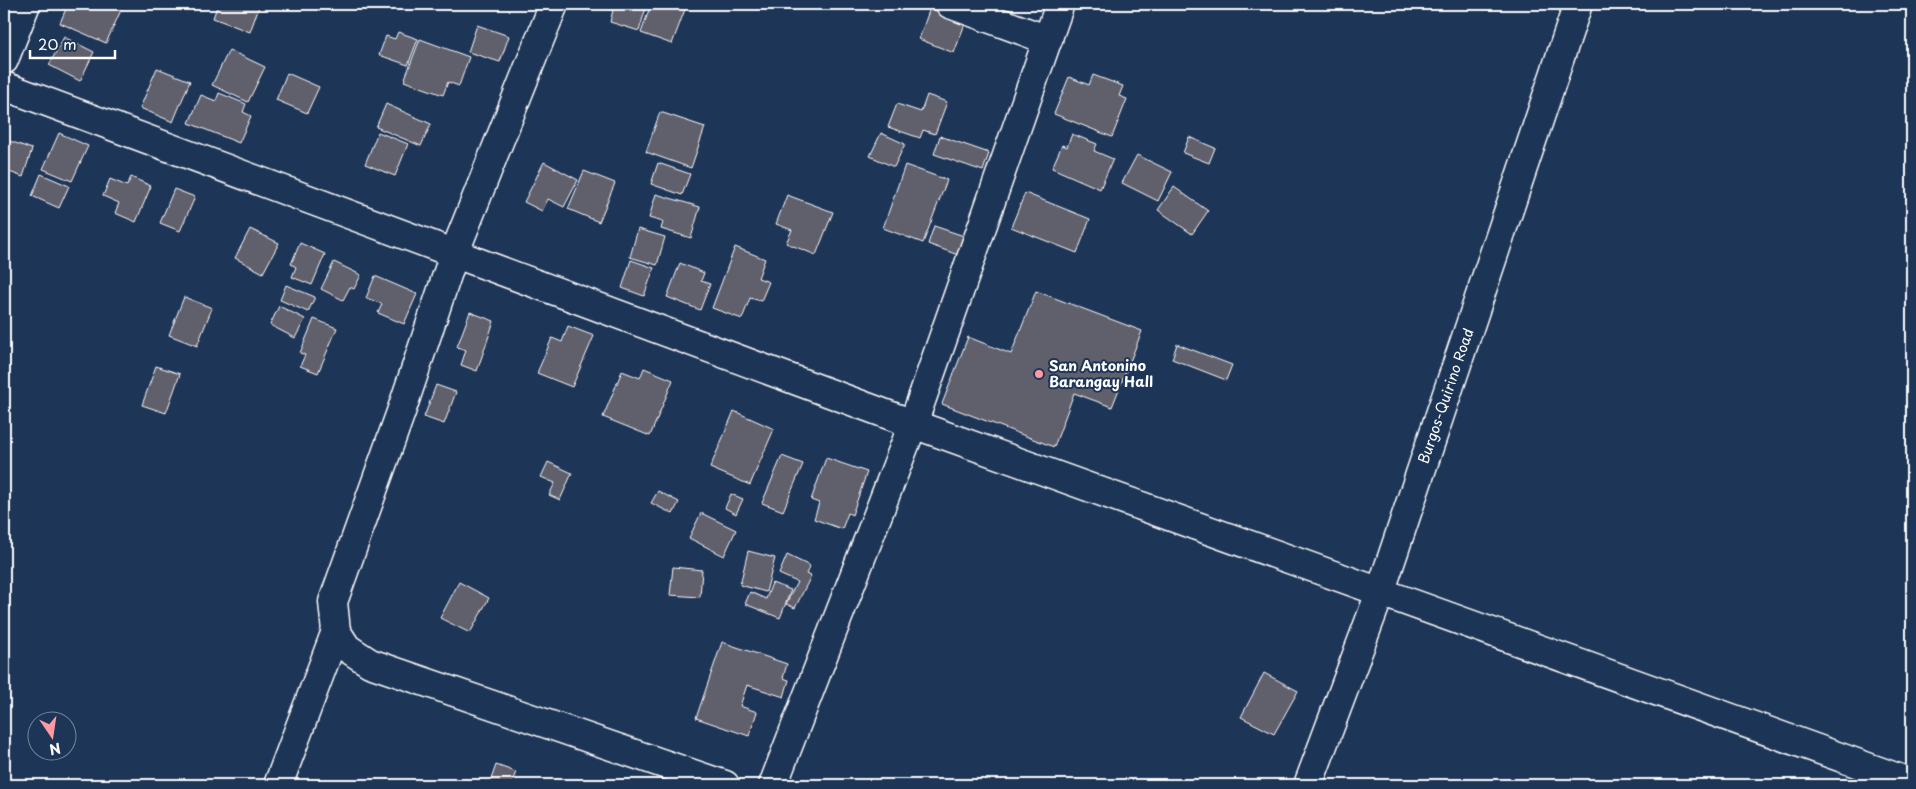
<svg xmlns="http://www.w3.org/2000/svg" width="1916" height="789" font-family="'Playpen Sans',sans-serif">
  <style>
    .building { fill: #615e6c; stroke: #fff }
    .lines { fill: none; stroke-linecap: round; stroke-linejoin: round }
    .minor-casing { stroke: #fff; stroke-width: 31 }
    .tertiary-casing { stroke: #fff; stroke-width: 31 }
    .minor { stroke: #1d3557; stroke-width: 28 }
    .tertiary { stroke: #1d3557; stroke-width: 28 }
    .poi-dot { fill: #ff9aa2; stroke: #1d3557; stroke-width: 2 }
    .labels { text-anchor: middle; stroke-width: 4; stroke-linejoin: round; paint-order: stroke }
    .poi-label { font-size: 14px; font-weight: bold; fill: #fff; stroke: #1d3557; text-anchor: start }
    .street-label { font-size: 14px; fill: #fff; stroke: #1d3557 }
  </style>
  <rect width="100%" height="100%" fill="#1d3557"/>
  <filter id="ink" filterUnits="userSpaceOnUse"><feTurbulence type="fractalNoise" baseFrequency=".02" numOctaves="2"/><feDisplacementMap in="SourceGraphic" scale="10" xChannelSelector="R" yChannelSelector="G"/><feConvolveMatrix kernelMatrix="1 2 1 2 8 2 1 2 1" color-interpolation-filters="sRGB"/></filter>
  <g filter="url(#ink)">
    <g class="building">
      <path d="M68 4H114L122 8 106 43 60 23Z"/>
      <path d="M218 4H260L250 32 213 18Z"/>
      <path d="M606 4H647L639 31 610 22 613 10 605 8Z"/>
      <path d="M651 4H687L672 44 641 33Z"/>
      <path d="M930 8 966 21 954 53 919 39Z"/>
      <path d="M477 25 509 36 500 62 468 52Z"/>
      <path d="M398 32 418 39 408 65 379 55 386 36 395 39Z"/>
      <path d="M64 37 94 52 80 81 49 65Z"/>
      <path d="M420 39 469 57 459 86 448 82 443 95 404 81Z"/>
      <path d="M229 50 265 67 248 102 212 85Z"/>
      <path d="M157 68 190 81 173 122 140 108Z"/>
      <path d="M287 73 319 87 307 113 276 100Z"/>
      <path d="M1093 75 1123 86 1119 96 1127 99 1112 137 1054 114 1069 77 1089 85Z"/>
      <path d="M219 93 246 104 243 112 251 116 239 143 189 123 201 95 216 101Z"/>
      <path d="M927 95 947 102 935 134 923 130 920 138 888 127 897 104 921 112Z"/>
      <path d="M386 104 431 124 421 146 376 127Z"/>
      <path d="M660 112 705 127 691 168 646 152Z"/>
      <path d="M378 132 408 144 395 176 365 164Z"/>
      <path d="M59 133 88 146 72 181 43 169Z"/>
      <path d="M881 133 905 144 894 167 870 156Z"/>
      <path d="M1072 134 1097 144 1094 151 1113 159 1100 189 1052 168 1062 145 1067 147Z"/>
      <path d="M940 136 989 153 983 171 934 154Z"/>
      <path d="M1189 137 1215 148 1209 163 1183 153Z"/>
      <path d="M7 140 32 149 23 177 4 170V149Z"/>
      <path d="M1137 155 1172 172 1158 201 1122 183Z"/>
      <path d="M544 162 578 180 564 207 548 199 542 211 524 202Z"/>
      <path d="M658 163 690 174 682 195 651 184Z"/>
      <path d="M905 165 947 180 923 243 883 228Z"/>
      <path d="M584 171 615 183 599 222 568 209Z"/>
      <path d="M41 174 69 186 59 208 32 196Z"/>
      <path d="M131 177 151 186 136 222 115 213 119 203 103 196 110 179 127 186Z"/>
      <path d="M1174 187 1208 211 1192 234 1158 210Z"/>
      <path d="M174 189 195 197 180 231 160 223Z"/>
      <path d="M1025 193 1090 219 1077 253 1011 227Z"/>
      <path d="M656 194 700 207 691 238 661 229 663 222 649 218Z"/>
      <path d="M787 195 833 212 816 255 786 243 792 230 776 224Z"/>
      <path d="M934 226 964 236 958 255 928 244Z"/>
      <path d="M250 229 279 243 263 273 235 258Z"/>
      <path d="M638 229 665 237 657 265 630 257Z"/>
      <path d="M300 243 325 254 312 285 292 277 296 267 291 264Z"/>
      <path d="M735 247 765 259 758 278 769 282 761 301 750 298 742 319 712 308Z"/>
      <path d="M631 260 654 268 644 296 622 288Z"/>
      <path d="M334 262 361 275 354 289 350 287 343 300 321 289Z"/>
      <path d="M680 263 704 273 701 281 710 284 700 310 667 297Z"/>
      <path d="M375 276 417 294 404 324 378 313 382 304 366 298Z"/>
      <path d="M286 285 315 297 308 312 280 300Z"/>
      <path d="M1036 291 1142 331 1112 407 1074 393 1054 447 942 404 968 337 1011 354Z"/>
      <path d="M184 297 212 308 197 346 169 335Z"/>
      <path d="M279 306 305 319 295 338 270 325Z"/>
      <path d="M470 312 494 321 477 371 461 365 466 350 457 347Z"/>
      <path d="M314 319 337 328 318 373 300 366 305 355 300 353Z"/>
      <path d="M568 326 594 336 572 387 537 373 552 338 562 342Z"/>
      <path d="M1177 344 1232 365 1226 380 1172 359Z"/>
      <path d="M156 366 180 374 166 413 142 405Z"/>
      <path d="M644 368 673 380 650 436 603 417 622 371 640 378Z"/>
      <path d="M436 385 456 392 444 424 424 417Z"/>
      <path d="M734 411 774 429 750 485 710 468Z"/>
      <path d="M782 456 803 464 783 511 762 503Z"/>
      <path d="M826 458 867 472 852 515 848 513 842 529 814 519 819 503 811 500Z"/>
      <path d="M548 462 572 473 560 500 549 495 555 483 541 477Z"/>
      <path d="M658 491 679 502 673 514 651 503Z"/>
      <path d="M731 494 743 499 736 514 725 508Z"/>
      <path d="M701 513 736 530 724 556 689 538Z"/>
      <path d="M748 551 775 558 766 592 740 585Z"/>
      <path d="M787 555 810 566 806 574 811 576 795 608 786 604 797 582 779 574Z"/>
      <path d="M673 567 702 570 700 597 670 595Z"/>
      <path d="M459 582 489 598 470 633 440 618Z"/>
      <path d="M772 583 791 590 780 618 745 604 750 592 766 599Z"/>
      <path d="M722 642 787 664 783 678 789 680 784 697 747 685 740 706 757 712 749 736 696 718Z"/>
      <path d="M1264 673 1298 691 1274 734 1241 717Z"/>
      <path d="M496 765 516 772 511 785H489Z"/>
    </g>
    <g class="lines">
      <g class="minor-casing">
        <g id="minor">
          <path d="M554 4 454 254 401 412 333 602 336 631 347 648 370 663 725 785"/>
          <path d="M950 4 1048 40"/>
          <path d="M4 60 26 4"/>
          <path d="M4 86 913 424 1912 783"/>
          <path d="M278 785 336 631"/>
          <path d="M773 785 913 424 1060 4"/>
        </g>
      </g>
      <g class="tertiary-casing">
        <path id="tertiary" d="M1308 785 1380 593 1578 4"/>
      </g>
      <use href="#minor" class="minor"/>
      <use href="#tertiary" class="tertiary"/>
    </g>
  </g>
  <circle class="poi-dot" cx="1039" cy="374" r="5"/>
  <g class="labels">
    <g class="poi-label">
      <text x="1049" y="371">San Antonino<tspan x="1049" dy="16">Barangay Hall</tspan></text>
    </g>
    <g class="street-label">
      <text transform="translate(1446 396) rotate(-71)" y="5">Burgos-Quirino Road</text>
    </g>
  </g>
  <rect width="1916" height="789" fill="none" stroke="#1d3557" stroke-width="20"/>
  <rect x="10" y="10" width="1896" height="769" fill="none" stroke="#fff" stroke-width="2" filter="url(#ink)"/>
  <g transform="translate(52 736) rotate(167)"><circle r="24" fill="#1d3557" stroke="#77869a"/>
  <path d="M0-4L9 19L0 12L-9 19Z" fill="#ff9aa2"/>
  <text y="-8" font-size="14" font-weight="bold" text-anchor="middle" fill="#ffffff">N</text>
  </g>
  <path d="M30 50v8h85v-8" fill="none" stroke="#ffffff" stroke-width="2.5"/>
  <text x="38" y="50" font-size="15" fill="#ffffff" stroke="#1d3557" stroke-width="4" paint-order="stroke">20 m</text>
</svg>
